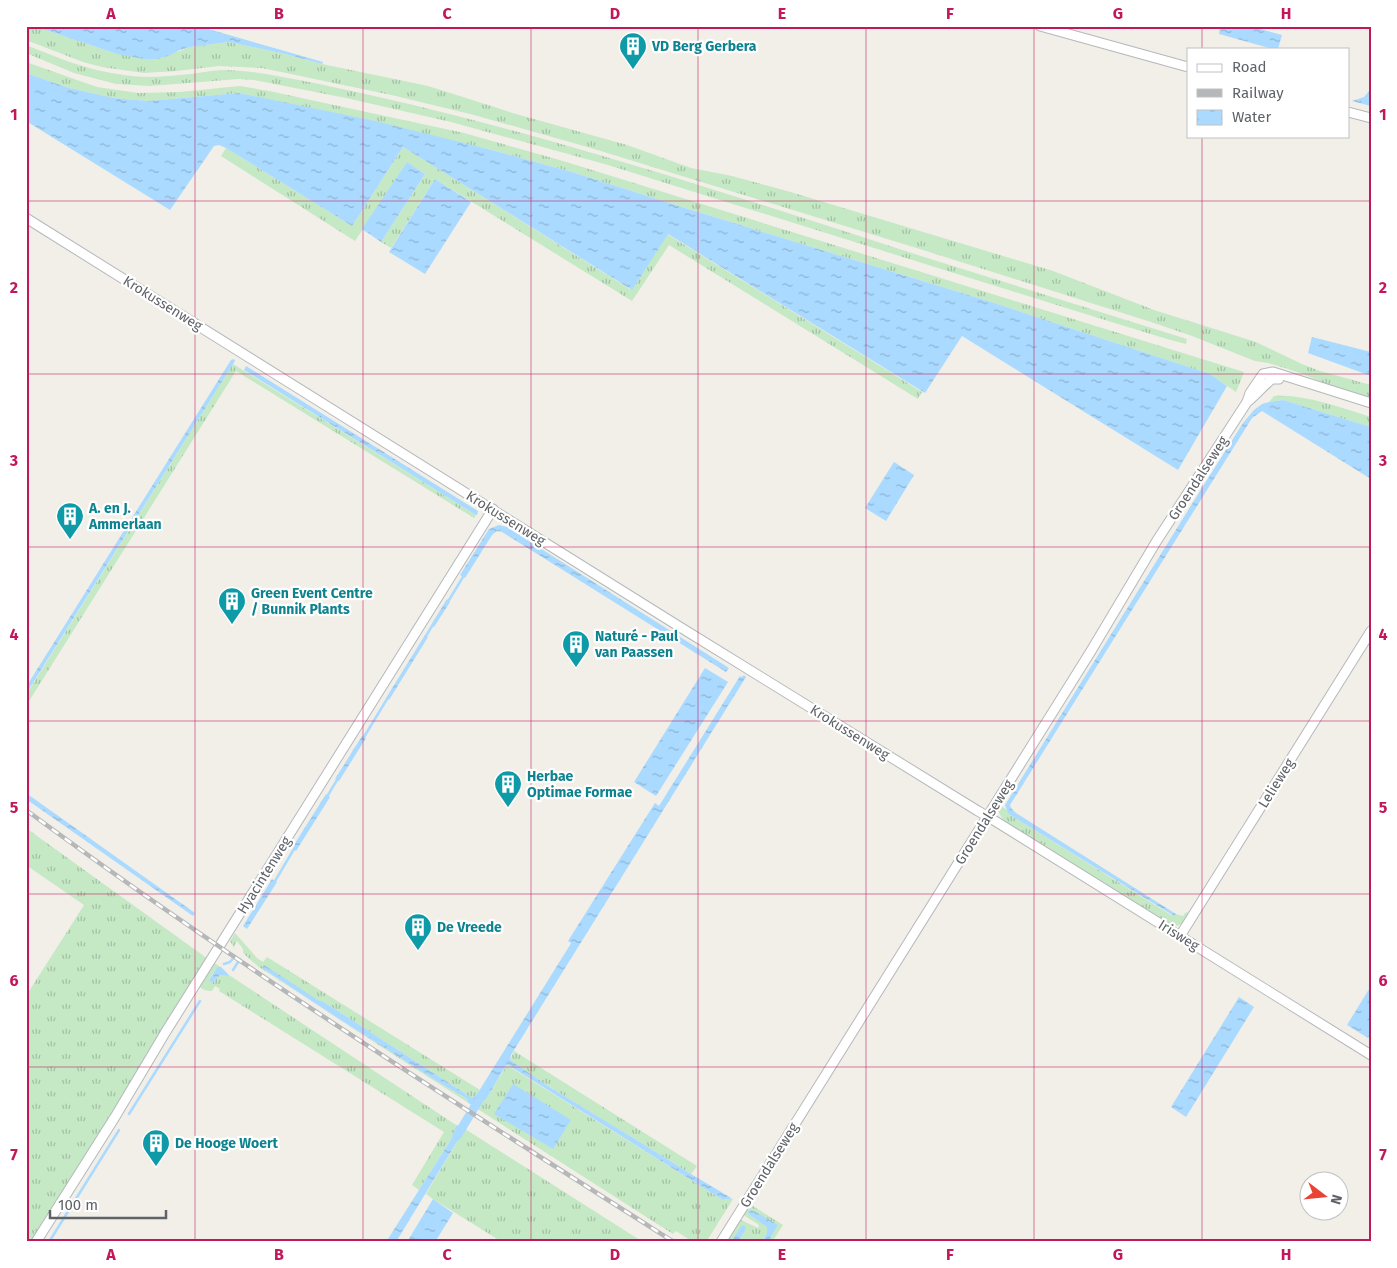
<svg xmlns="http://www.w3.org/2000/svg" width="1397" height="1268" font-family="'Fira Sans',sans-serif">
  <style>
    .grass { fill: url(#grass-tufts) }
    .water { fill: url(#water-ripples) }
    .pier { fill: #f1efe8 }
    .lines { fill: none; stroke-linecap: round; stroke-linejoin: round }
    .stream { stroke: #aadaff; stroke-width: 2.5 }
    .canal { stroke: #aadaff; stroke-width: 9 }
    .minor-casing { stroke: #b5b8bc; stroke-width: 11 }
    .minor { stroke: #fff; stroke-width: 9 }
    .rail-casing { stroke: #b6b7b8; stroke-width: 4.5 }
    .rail { stroke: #fff; stroke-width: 2.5; stroke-dasharray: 8; stroke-linecap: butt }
    .grid { fill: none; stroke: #c2185b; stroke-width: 1; stroke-opacity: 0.55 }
    .labels { text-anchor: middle; stroke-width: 4.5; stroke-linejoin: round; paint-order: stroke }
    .culture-label { font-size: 14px; font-weight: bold; fill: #0d838f; stroke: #fff; text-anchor: start }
    .street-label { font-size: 14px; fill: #5f6368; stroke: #fff }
    .neatline { fill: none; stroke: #c2185b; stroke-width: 2 }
    .grid-label { font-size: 16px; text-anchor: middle; font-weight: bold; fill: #c2185b }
  </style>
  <defs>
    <pattern id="grass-tufts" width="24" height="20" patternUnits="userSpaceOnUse" patternTransform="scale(1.25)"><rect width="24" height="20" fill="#c5e8c5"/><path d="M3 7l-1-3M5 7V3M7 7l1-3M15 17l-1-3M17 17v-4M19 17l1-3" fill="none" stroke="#a3c0a4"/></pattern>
    <pattern id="water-ripples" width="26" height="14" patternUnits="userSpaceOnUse" patternTransform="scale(1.25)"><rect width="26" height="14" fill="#aadaff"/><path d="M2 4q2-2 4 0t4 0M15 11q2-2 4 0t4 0" fill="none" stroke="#8eb4d2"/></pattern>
  </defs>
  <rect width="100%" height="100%" fill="#f1efe8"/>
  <g class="grass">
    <path d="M26 26H34L117 54 177 52 190 47 229 42 285 54 322 64 428 86 516 114 627 145 691 168 732 176 787 191 1053 271 1154 310 1256 342 1302 364 1320 371 1371 385V398L1327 385 1313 378 1288 369 1268 363 1255 361 1192 336 1151 322 923 250 591 148 474 115 396 96 262 68 219 66 176 71 144 73 102 67 83 62 26 40Z"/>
    <path d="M26 45C58 58 90 71 124 75 143 78 161 77 180 75 194 74 208 71 222 70 253 70 283 77 314 83 521 125 723 192 924 257L1187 339 1186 344 1167 339 1079 312 608 165 451 122 346 98 254 80 238 79 150 86 116 84 74 73 26 53Z"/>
    <path d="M26 62 97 87 138 93 180 92 240 86 269 91 464 133 563 161 1244 372 1236 392 1210 374 988 301 685 208 572 172 484 148 239 93 148 101 114 98 69 88 26 73Z"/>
    <path d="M403 147 631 290 667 234 922 392 918 399 669 245 632 301 435 179 391 248 381 242 425 174 407 162 355 241 221 156 226 148 352 226Z"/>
    <path d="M233 364 476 515 474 518 236 371 26 706V695Z"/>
    <path d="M1274 396C1307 394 1340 408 1371 417V427L1283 400 1269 402Z"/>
    <path d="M999 805 1006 809 1012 816 1171 915 1174 916 1176 914 1183 916 1186 912 1190 914C1184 922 1181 928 1169 925L1004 821 998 811Z"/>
    <path d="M26 828 208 959 31 1242H26V996L84 905 26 865Z"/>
    <path d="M235 933 257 958 263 962 267 957 480 1090 479 1091 473 1098 469 1096 324 1002 318 1000 262 968C302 996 343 1022 385 1048 412 1065 438 1083 466 1098L468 1100 467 1102 262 970 243 953V949L237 941 234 946 235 949 230 941Z"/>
    <path d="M214 963 221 967 216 969 209 979 212 983 220 975 227 976 229 975 456 1125 452 1138 419 1190 412 1185 444 1132 219 991 220 989 215 986 212 991C206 991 204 990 200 987V984Z"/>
    <path d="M514 1051 697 1166 691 1174C633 1137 572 1102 514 1064L510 1060Z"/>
    <path d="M507 1065 723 1200 727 1199 729 1200 731 1198 733 1199 708 1239 704 1242H693L676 1231 673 1234 476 1108 487 1098Z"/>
    <path d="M465 1129 643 1242H502L433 1199 426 1194 461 1135Z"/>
    <path d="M747 1206 751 1208 753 1206 783 1225 772 1242H768L778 1225 750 1213V1215L767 1226V1233L762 1242H738L746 1229 745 1227 743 1225 731 1242H725L739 1219 758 1228 759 1225 742 1214Z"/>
  </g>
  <g class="water">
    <path d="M34 26H198L323 62 322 64 285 54 229 42 190 47 180 50 168 56 155 59H144L117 54Z"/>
    <path d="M1220 26H1250L1282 35 1278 49H1273L1219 34Z"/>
    <path d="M26 73 69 88 114 98 148 101 239 93 375 121 484 148 572 172 685 208 988 301 1210 374 1227 386 1178 470 962 336 925 393 668 234 632 290 403 147 352 226 226 148 219 145 214 146 170 210 26 121Z"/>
    <path d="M1371 89V106L1352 101 1364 97Z"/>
    <path d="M407 162 425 174 381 242 362 229Z"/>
    <path d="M435 179 471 202 425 274 389 252Z"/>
    <path d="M1312 337 1371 352V376L1308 353Z"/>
    <path d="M234 359 235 361 233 364 26 694V687L231 360Z"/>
    <path d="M246 366 478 511 477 515H476L244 370Z"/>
    <path d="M1283 400 1371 427V479L1262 411 1252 418 1010 805 1011 808 1016 813 1176 914 1174 916 1012 816 1008 813 1005 805 1200 491 1243 423 1254 410 1262 404 1269 402Z"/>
    <path d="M894 462 914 475 886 521 865 508Z"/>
    <path d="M499 525 507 527 729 668 726 672 502 532 497 531 492 535 465 578 460 575 489 529Z"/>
    <path d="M447 599 450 602 434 627 431 625Z"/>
    <path d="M425 635 428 637 389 700 386 698Z"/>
    <path d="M705 668 728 682 656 796 634 782Z"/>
    <path d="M744 675 746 677 511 1055 510 1060 548 1086 643 1144 691 1174 728 1196 731 1198 729 1200 727 1199 723 1200 508 1065H507L505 1067 487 1098 476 1108 467 1102 468 1100 466 1098C438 1083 412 1065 385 1048 343 1022 302 995 262 968L264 965 318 1000 324 1002 469 1096 473 1098 479 1091 570 945 571 943 568 941 655 803 659 806 740 676 742 677Z"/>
    <path d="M362 736 366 738 339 781 335 779Z"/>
    <path d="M26 793 195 913 193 916 26 799Z"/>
    <path d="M326 794 330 797 296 851 292 848Z"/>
    <path d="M272 879 277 882 247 929 243 926Z"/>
    <path d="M218 967H221L229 975 227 976 220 975 212 983 209 980 216 969Z"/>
    <path d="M1371 986V1033L1368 1038 1347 1025Z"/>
    <path d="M1239 997 1254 1007 1186 1117 1171 1107Z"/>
    <path d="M513 1084 571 1120 553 1149 494 1114Z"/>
    <path d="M456 1125 465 1129 461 1135 396 1242H386L452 1138Z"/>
    <path d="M433 1199 453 1213 435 1242H407Z"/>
    <path d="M750 1210 754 1211 778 1225 768 1242H762L767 1233V1227L750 1215 748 1212Z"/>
    <path d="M742 1225 745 1226 746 1229 738 1242H731Z"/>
  </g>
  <path class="pier" d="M259 967 377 1045 441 1086 425 1078 417 1071 278 982 260 969Z"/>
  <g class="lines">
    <g class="stream">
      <path d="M449 600 463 577"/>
      <path d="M426 636 432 626"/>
      <path d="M364 737 387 699"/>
      <path d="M328 795 337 780"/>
      <path d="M275 881 294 849"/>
      <path d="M224 964 230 962 235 956"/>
      <path d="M233 970 240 959"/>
      <path d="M129 1114 200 1001"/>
      <path d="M49 1242 119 1130"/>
    </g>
    <path class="canal" d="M457 1136 480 1098"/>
    <g class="minor-casing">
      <g id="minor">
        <path d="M1040 26 1188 67"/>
        <path d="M1348 112 1371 118"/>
        <path d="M26 218 680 627 978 811 987 816 1371 1055"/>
        <path d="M1247 402C1256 395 1263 386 1272 379H1279"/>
        <path d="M1180 936 1371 631"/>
        <path d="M36 1242 115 1117 165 1033 493 509"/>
        <path d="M721 1242 1091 651 1156 542 1247 402 1250 393 1263 374 1273 372 1371 403"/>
      </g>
    </g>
    <use href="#minor" class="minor"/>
    <g class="rail-casing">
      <path id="rail" d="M26 810C235 964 455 1103 674 1242"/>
    </g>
    <use href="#rail" class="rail"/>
  </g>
  <path class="grid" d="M195 26V1242M363 26V1242M531 26V1242M698 26V1242M866 26V1242M1034 26V1242M1202 26V49M1202 136V1242M26 201H1371M26 374H1371M26 547H1371M26 721H1371M26 894H1371M26 1067H1371"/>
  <defs>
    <g id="building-pin" transform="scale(1.4375)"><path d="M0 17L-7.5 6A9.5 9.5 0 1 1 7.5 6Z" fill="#0f9aa8" stroke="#fff"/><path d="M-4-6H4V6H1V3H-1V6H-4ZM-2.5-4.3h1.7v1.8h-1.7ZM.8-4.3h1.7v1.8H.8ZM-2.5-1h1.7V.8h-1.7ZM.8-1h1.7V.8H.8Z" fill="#fff"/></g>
  </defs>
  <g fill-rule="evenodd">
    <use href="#building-pin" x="633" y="46"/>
    <use href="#building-pin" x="70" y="516"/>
    <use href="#building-pin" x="232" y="601"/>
    <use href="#building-pin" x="576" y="644"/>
    <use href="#building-pin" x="508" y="784"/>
    <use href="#building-pin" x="418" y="927"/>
    <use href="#building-pin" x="156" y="1143"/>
  </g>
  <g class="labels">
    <g class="culture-label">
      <text x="652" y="51">VD Berg Gerbera</text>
      <text x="89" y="513">A. en J.<tspan x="89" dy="16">Ammerlaan</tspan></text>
      <text x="251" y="598">Green Event Centre<tspan x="251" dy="16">/ Bunnik Plants</tspan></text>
      <text x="595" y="641">Naturé - Paul<tspan x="595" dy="16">van Paassen</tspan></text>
      <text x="527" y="781">Herbae<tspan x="527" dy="16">Optimae Formae</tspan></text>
      <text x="437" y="932">De Vreede</text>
      <text x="175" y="1148">De Hooge Woert</text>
    </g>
    <g class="street-label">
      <text transform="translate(163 303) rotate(32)" y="5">Krokussenweg</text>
      <text transform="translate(1198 478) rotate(-57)" y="5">Groendalseweg</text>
      <text transform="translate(506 518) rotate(32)" y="5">Krokussenweg</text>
      <text transform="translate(850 732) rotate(32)" y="5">Krokussenweg</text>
      <text transform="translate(1276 783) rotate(-58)" y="5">Lelieweg</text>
      <text transform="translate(984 822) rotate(-58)" y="5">Groendalseweg</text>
      <text transform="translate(264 875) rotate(-58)" y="5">Hyacintenweg</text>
      <text transform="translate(1179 935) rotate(32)" y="5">Irisweg</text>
      <text transform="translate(769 1165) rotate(-58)" y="5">Groendalseweg</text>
    </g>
  </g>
  <rect width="1397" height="1268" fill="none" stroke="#ffffff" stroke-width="55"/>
  <rect x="1187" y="48" width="162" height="90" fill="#ffffff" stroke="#bfc1c3"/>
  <rect x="1197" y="64" width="25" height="8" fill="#ffffff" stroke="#bfc1c3"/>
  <text x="1232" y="72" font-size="15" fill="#5f6368">Road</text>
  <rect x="1197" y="89" width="25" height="8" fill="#b6b7b8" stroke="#bfc1c3"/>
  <text x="1232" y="98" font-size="15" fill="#5f6368">Railway</text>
  <rect x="1197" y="110" width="25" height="15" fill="url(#water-ripples)" stroke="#bfc1c3"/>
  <text x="1232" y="122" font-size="15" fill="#5f6368">Water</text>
  <g transform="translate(1324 1196) rotate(106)"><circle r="24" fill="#ffffff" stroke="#bfc1c3"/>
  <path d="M0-4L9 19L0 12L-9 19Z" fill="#ea4335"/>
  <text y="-8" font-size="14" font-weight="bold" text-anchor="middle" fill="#5f6368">N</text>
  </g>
  <path d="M50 1210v8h116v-8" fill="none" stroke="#5f6368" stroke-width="2.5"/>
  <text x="58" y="1210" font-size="15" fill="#5f6368" stroke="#ffffff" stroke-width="4" paint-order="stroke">100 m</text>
  <rect x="28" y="28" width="1342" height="1212" class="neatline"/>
  <g class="grid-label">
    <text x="111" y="19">A</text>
    <text x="279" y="19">B</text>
    <text x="447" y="19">C</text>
    <text x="615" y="19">D</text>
    <text x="782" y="19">E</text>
    <text x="950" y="19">F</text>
    <text x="1118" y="19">G</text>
    <text x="1286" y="19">H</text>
    <text x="14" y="120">1</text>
    <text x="1383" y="120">1</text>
    <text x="14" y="293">2</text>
    <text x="1383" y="293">2</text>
    <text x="14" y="466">3</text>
    <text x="1383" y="466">3</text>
    <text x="14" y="640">4</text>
    <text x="1383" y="640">4</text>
    <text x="14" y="813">5</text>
    <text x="1383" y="813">5</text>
    <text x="14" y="986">6</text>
    <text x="1383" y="986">6</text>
    <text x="14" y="1160">7</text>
    <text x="1383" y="1160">7</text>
    <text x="111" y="1260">A</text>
    <text x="279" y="1260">B</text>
    <text x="447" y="1260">C</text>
    <text x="615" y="1260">D</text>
    <text x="782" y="1260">E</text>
    <text x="950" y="1260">F</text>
    <text x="1118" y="1260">G</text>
    <text x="1286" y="1260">H</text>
  </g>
</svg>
